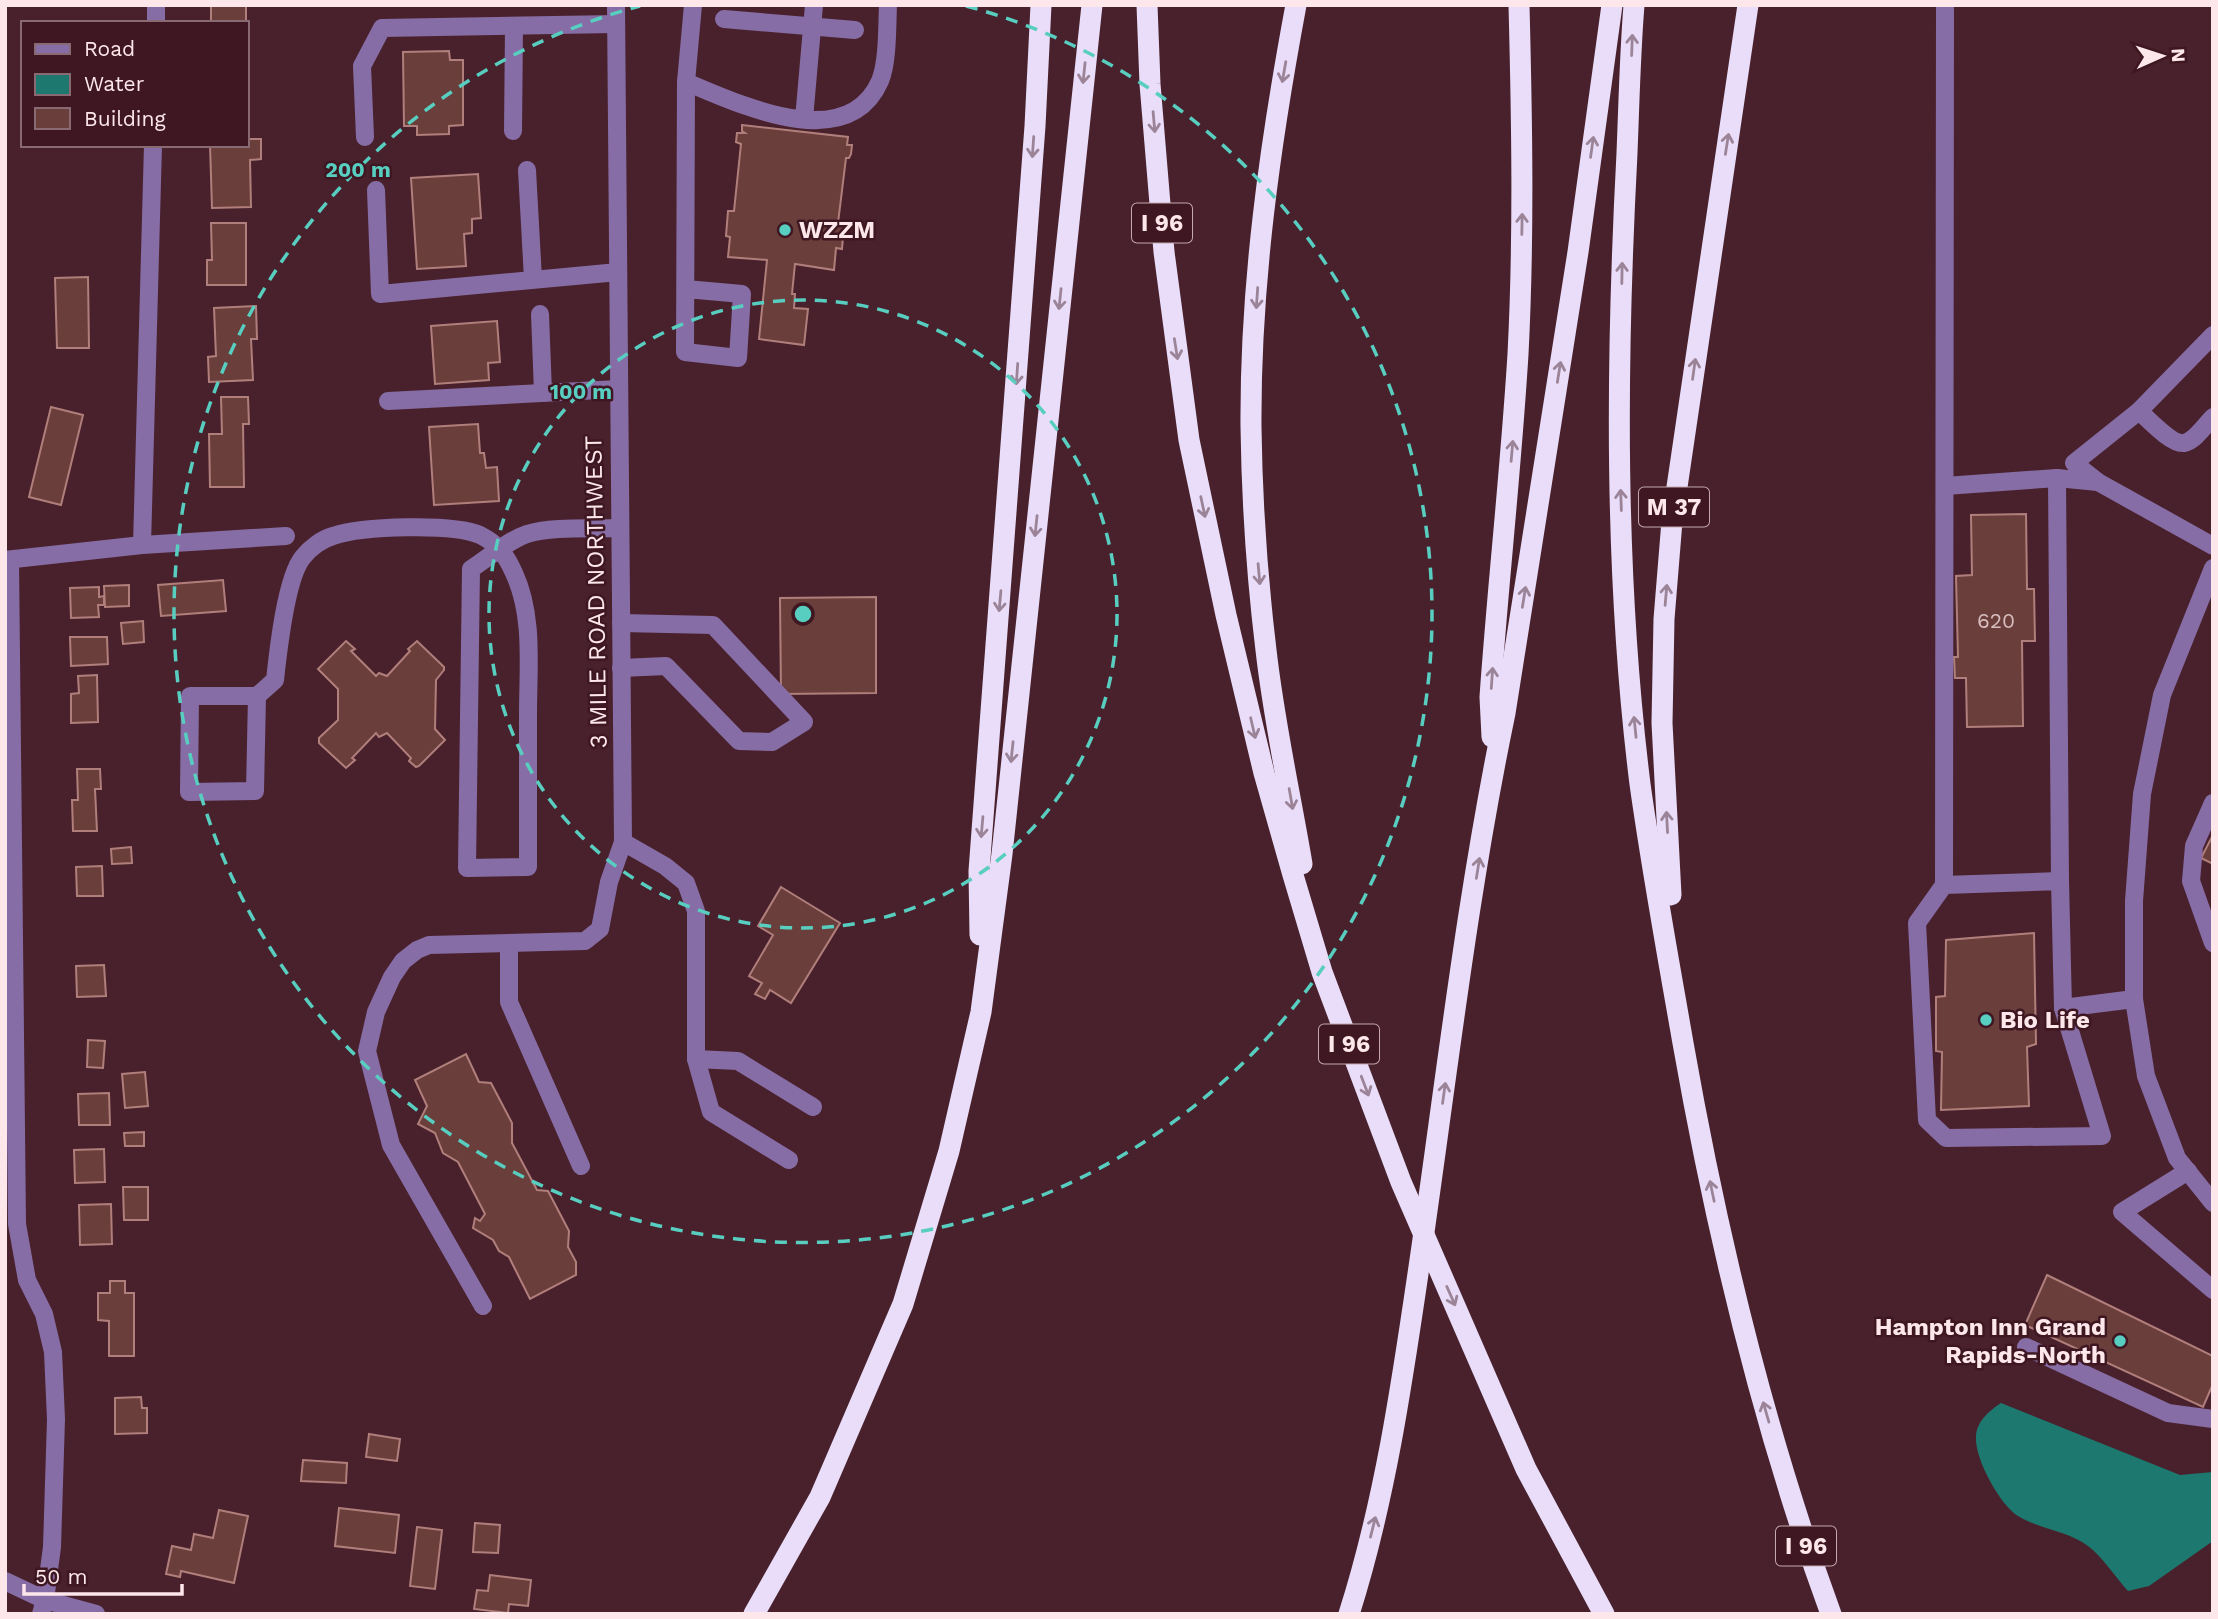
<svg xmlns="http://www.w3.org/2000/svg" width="2218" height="1619" font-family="'Work Sans',sans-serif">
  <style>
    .water { fill: #1d786f }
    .building { fill: #6a3e3b; stroke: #b07f7b; stroke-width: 2 }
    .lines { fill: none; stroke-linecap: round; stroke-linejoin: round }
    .minor { stroke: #876da6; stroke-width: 18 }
    .highway { stroke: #e9ddf9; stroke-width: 21 }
    .oneway { stroke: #9c8498 }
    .ring { fill: none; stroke: #58cec0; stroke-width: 3.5; stroke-dasharray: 12 9 }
    .poi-dot { fill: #58cec0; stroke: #3e1722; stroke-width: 2.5 }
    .labels { text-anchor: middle; stroke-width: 5; stroke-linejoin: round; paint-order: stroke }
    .number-label { font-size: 21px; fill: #d8bdbf }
    .shield { fill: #3e1722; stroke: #c4a9af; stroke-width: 2 }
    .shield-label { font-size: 23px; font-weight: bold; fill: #fde7eb }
    .poi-label { font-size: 24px; font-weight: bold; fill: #fde7eb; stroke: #3e1722; text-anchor: start }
    .street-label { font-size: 24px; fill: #fde7eb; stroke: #3e1722 }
    .centre { fill: #58cec0; stroke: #3e1722; stroke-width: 3.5 }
    .ring-label { font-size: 21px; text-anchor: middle; font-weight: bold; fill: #58cec0; stroke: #3e1722; stroke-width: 5; stroke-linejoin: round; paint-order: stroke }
  </style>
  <rect width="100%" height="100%" fill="#49212c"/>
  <path class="water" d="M2001 1403 2180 1475 2213 1472V1541L2149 1586 2128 1591C2115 1577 2103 1557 2088 1546 2068 1531 2039 1529 2018 1516 2000 1505 1974 1458 1976 1436 1977 1421 1989 1411 2001 1403Z"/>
  <g class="building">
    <rect x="211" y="5" width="35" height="18"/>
    <path d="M449 51 450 60H463V125L449 126V134L417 135V126H404L403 52Z"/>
    <path d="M742 125 848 137 847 145H852L851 154 849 158H846L838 223 844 224 842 249 836 248 834 270 795 264 792 294H795L794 308 808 309 804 345 759 339 767 260 728 257 730 237 726 236 728 211H734L741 144 736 142 737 133H745L742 131Z"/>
    <path d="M247 139H261V159L250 160 251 207 212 208 210 145H247Z"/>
    <path d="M478 174 481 218 472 219V233L464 234 466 266 417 269 411 178Z"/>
    <path d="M211 223H246V285H207V260H212Z"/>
    <path d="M88 277 89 348H57L55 278Z"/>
    <path d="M256 306 257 339H251L253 380 209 382 208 357 216 356 214 308Z"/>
    <path d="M497 321 500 362 488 363 489 380 435 384 431 326Z"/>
    <path d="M221 397H248L249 424H243L244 487H210L209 434H222Z"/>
    <path d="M51 407 83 415 61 505 29 497Z"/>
    <path d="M478 424 480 453H484L486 468 497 467 499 501 434 505 429 427Z"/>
    <path d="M2026 514 2027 589H2034L2035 641H2022L2023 726 1967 727 1966 678H1955L1954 657H1958L1956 576 1972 575 1971 515Z"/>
    <path d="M223 580 226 611 161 616 158 585Z"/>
    <path d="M129 585V606L105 607 104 586Z"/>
    <path d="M99 587V597L104 596V605H98L99 617 71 618 70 588Z"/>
    <path d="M876 597V693L781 694 780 598Z"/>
    <path d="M143 621 144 642 123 644 121 623Z"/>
    <path d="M70 637H107L108 664 71 666Z"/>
    <path d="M346 641 355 649 351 651 376 676 379 673 387 676 410 651 408 649 417 641 444 667V670L436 680 435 729 445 740 419 766 416 767 409 761 411 758 387 733 379 737 376 733 352 758 355 760 346 768 319 743V738L338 720V689L318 669Z"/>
    <path d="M97 675 98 722 71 723V694L79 693 78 676Z"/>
    <path d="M77 769H100L101 789H95L97 831H73L72 800H78Z"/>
    <path d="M2213 835V864L2201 858Z"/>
    <path d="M131 847 132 863 112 864 111 849Z"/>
    <path d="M102 866 103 896H77L76 867Z"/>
    <path d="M781 887 840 923 791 1003 770 990 765 999 755 994 762 983 749 976 773 935 758 926Z"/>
    <path d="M2034 933 2036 1044 2027 1047 2029 1106 1941 1110 1942 1052 1936 1051V997L1945 996 1946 940Z"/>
    <path d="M104 965 106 996 77 997 76 966Z"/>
    <path d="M88 1040 105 1041 103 1068 87 1067Z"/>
    <path d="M466 1054 479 1082 491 1083 512 1123V1143L537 1190 548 1191 569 1231 568 1247 576 1262V1275L530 1299 509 1257 499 1251 493 1240 473 1228 475 1218 480 1221 485 1214 458 1162 443 1153 435 1133 418 1124 427 1106 415 1080Z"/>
    <path d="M145 1072 148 1106 125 1108 122 1074Z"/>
    <path d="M109 1093 110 1125H79L78 1094Z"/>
    <path d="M144 1132V1146H125L124 1133Z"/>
    <path d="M104 1149 105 1182 75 1183 74 1150Z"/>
    <path d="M123 1187H148V1220H124Z"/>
    <path d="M111 1204 112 1244 80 1245 79 1205Z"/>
    <path d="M2047 1275 2213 1356V1384L2203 1407 2025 1325Z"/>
    <path d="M110 1281H125V1293H134V1356H109V1321L98 1320V1293H110Z"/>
    <path d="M141 1397 142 1408H147V1433L115 1434V1398Z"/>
    <path d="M369 1434 400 1439 397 1461 366 1457Z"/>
    <path d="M303 1460 347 1463 346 1483 301 1481Z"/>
    <path d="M339 1508 399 1515 395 1553 335 1546Z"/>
    <path d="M219 1510 248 1516 234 1583 181 1571 180 1577 166 1574 172 1546 191 1550 194 1534 213 1538Z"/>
    <path d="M475 1523 500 1525 498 1553 473 1552Z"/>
    <path d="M417 1527 442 1530 435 1589 410 1586Z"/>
    <path d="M490 1575 531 1580 528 1606 509 1604 508 1613 474 1609 477 1590 488 1591Z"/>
  </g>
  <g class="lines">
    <g class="minor">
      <path d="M724 19 855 30"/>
      <path d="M156 23V5"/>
      <path d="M686 82C739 104 847 156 880 81 888 62 887 26 888 5"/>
      <path d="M804 119 814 5"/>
      <path d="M513 131 514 26"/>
      <path d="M365 137 362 66 382 28 616 24"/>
      <path d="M527 170 533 279"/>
      <path d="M376 190 380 294 618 272"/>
      <path d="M686 289 742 294 738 358 685 352 686 82 693 5"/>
      <path d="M540 314 543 393"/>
      <path d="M388 401 619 389"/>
      <path d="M2139 411 2213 335"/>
      <path d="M2057 478 2060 881"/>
      <path d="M2098 482 2074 463 2139 411C2148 419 2172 445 2184 443 2195 441 2205 425 2213 417"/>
      <path d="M1945 486 2057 478 2098 482 2213 546"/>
      <path d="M142 545 153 145"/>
      <path d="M5 560 142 545 286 536"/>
      <path d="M10 560 17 1224 27 1280 44 1314 53 1352 56 1419 52 1547 45 1600 41 1614"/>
      <path d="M2213 568 2162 695 2142 794 2134 901V999L2146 1076 2177 1158 2213 1203"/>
      <path d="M621 623 713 625 804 722 772 742 739 741 666 666 621 668"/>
      <path d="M257 696 255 791 189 792 190 696H257L275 680C278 652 286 577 303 557 310 548 322 539 333 536 362 526 453 523 480 535 498 544 506 555 514 573 534 616 528 667 528 714 528 765 528 816 528 867L467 868 471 569C488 558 507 541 527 534 550 526 594 529 620 528"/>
      <path d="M2213 803 2194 846 2191 881 2213 943"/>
      <path d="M623 842 665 866 686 883 696 911V1059L711 1112 789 1160"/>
      <path d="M1944 885 2060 881 2063 1008 2102 1136 1946 1138 1927 1120 1917 923 1944 885 1945 5"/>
      <path d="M509 944V1002L581 1166"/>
      <path d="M2063 1008 2134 999"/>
      <path d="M696 1059 738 1061 813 1107"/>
      <path d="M2188 1171 2122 1212 2213 1290"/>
      <path d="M483 1306 391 1145 367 1051 376 1012 392 977 403 961 417 950 429 945 585 941 600 929 609 882 623 842 616 5"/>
      <path d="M2026 1347 2168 1413 2213 1419"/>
      <path d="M5 1581 45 1600 96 1614"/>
    </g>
    <g class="highway">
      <path d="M1147 5 1150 84 1164 252 1189 440 1226 615 1264 773 1293 875 1322 972 1401 1182 1526 1469 1604 1614"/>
      <path d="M1296 5C1270 144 1250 285 1251 427 1252 501 1257 576 1266 650 1274 722 1290 793 1302 864"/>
      <path d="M1634 5C1630 54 1629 104 1627 153 1616 362 1614 575 1640 784 1652 870 1668 957 1683 1043 1717 1236 1763 1429 1831 1614"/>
      <path d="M1492 737 1490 697C1498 583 1511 469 1518 354 1524 238 1522 122 1519 5"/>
      <path d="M1671 895 1662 723 1664 619 1672 521 1748 5"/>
      <path d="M980 935 979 871 1035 126 1041 5"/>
      <path d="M754 1614 820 1497 903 1304 949 1151 981 1012 1002 854 1092 5"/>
      <path d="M1349 1614C1385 1501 1402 1383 1419 1267 1446 1082 1467 895 1505 713L1578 252 1612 5"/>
    </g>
  </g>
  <defs><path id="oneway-shaft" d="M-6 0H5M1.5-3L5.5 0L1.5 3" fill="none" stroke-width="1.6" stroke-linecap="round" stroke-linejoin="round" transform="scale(1.75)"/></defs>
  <g class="oneway">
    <use href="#oneway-shaft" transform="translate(1632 45) rotate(-88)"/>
    <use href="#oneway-shaft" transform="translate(1284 72) rotate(100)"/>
    <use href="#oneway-shaft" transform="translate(1084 73) rotate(96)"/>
    <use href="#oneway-shaft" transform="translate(1154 122) rotate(85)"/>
    <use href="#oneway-shaft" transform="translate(1727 144) rotate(-81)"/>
    <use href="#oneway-shaft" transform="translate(1033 147) rotate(94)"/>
    <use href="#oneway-shaft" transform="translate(1592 147) rotate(-82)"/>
    <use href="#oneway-shaft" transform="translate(1522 224) rotate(-89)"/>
    <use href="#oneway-shaft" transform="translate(1622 273) rotate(-89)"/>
    <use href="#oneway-shaft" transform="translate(1257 298) rotate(94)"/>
    <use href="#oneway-shaft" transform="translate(1060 299) rotate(96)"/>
    <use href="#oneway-shaft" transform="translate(1176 349) rotate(81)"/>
    <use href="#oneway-shaft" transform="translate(1694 369) rotate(-82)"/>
    <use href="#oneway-shaft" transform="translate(1559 372) rotate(-81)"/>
    <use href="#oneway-shaft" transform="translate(1017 374) rotate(94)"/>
    <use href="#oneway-shaft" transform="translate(1512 451) rotate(-85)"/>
    <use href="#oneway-shaft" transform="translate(1621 500) rotate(-92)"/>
    <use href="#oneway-shaft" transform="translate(1203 507) rotate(78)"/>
    <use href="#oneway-shaft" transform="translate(1036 526) rotate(96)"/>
    <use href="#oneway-shaft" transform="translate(1259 574) rotate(85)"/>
    <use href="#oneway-shaft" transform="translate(1666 595) rotate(-85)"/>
    <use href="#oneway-shaft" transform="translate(1524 597) rotate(-81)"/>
    <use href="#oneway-shaft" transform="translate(1000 601) rotate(95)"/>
    <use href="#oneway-shaft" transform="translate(1492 678) rotate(-86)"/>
    <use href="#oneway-shaft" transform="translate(1635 727) rotate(-96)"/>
    <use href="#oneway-shaft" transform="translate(1253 728) rotate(77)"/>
    <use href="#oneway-shaft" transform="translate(1012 752) rotate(96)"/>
    <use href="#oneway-shaft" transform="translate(1291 799) rotate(80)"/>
    <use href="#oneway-shaft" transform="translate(1667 822) rotate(-93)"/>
    <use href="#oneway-shaft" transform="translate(982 827) rotate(95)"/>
    <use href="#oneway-shaft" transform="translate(1478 868) rotate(-81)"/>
    <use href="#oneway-shaft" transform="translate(1365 1086) rotate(69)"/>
    <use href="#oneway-shaft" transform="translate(1444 1093) rotate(-82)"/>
    <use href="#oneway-shaft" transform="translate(1712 1191) rotate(-102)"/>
    <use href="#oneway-shaft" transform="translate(1451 1296) rotate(66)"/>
    <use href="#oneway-shaft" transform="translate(1766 1412) rotate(-106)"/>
    <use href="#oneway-shaft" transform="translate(1373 1527) rotate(-76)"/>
  </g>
  <g class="ring">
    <circle cx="803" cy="614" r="314"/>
    <path d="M966 6A629 629 0 1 1 640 6"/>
  </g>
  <g class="poi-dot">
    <circle cx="785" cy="230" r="7"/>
    <circle cx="1986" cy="1020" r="7"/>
    <circle cx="2120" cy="1341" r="7"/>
  </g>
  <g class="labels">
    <g class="number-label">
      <text x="1996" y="628">620</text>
    </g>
    <g class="shield">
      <rect x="1132" y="203.5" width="60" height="39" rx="5"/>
      <rect x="1639" y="487.5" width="70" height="39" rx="5"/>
      <rect x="1319" y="1024.5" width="60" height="39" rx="5"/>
      <rect x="1776" y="1526.5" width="60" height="39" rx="5"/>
    </g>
    <g class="shield-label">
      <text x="1162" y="231">I 96</text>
      <text x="1674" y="515">M 37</text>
      <text x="1349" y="1052">I 96</text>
      <text x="1806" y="1554">I 96</text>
    </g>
    <g class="poi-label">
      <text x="799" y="238">WZZM</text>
      <text x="2000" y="1028">Bio Life</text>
      <text x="2106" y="1335" text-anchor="end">Hampton Inn Grand<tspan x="2106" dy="28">Rapids-North</tspan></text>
    </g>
    <g class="street-label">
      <text transform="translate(596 592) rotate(-91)" y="8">3 MILE ROAD NORTHWEST</text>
    </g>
  </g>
  <circle cx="803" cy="614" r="10" class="centre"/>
  <g class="ring-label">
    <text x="358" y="177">200 m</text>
    <text x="581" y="399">100 m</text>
  </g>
  <rect width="2218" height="1619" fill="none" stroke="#fde7eb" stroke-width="14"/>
  <rect x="21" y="21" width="228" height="126" fill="#3e1722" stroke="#8a6a72" stroke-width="2"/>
  <rect x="35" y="44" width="35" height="10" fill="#876da6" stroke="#8a6a72" stroke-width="2"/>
  <text x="84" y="56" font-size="21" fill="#fde7eb">Road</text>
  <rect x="35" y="74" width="35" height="21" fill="#1d786f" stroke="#8a6a72" stroke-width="2"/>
  <text x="84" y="91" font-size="21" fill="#fde7eb">Water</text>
  <rect x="35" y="108" width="35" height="21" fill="#6a3e3b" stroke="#8a6a72" stroke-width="2"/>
  <text x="84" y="126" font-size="21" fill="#fde7eb">Building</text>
  <g transform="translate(2162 56) rotate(87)" stroke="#3e1722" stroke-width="5" paint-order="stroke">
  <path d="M0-5L12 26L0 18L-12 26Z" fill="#fde7eb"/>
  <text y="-10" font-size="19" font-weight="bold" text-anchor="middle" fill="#fde7eb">N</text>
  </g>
  <path d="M24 1584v10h158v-10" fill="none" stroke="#fde7eb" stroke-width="3.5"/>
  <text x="35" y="1584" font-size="21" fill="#fde7eb" stroke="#3e1722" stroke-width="5" paint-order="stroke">50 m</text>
</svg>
